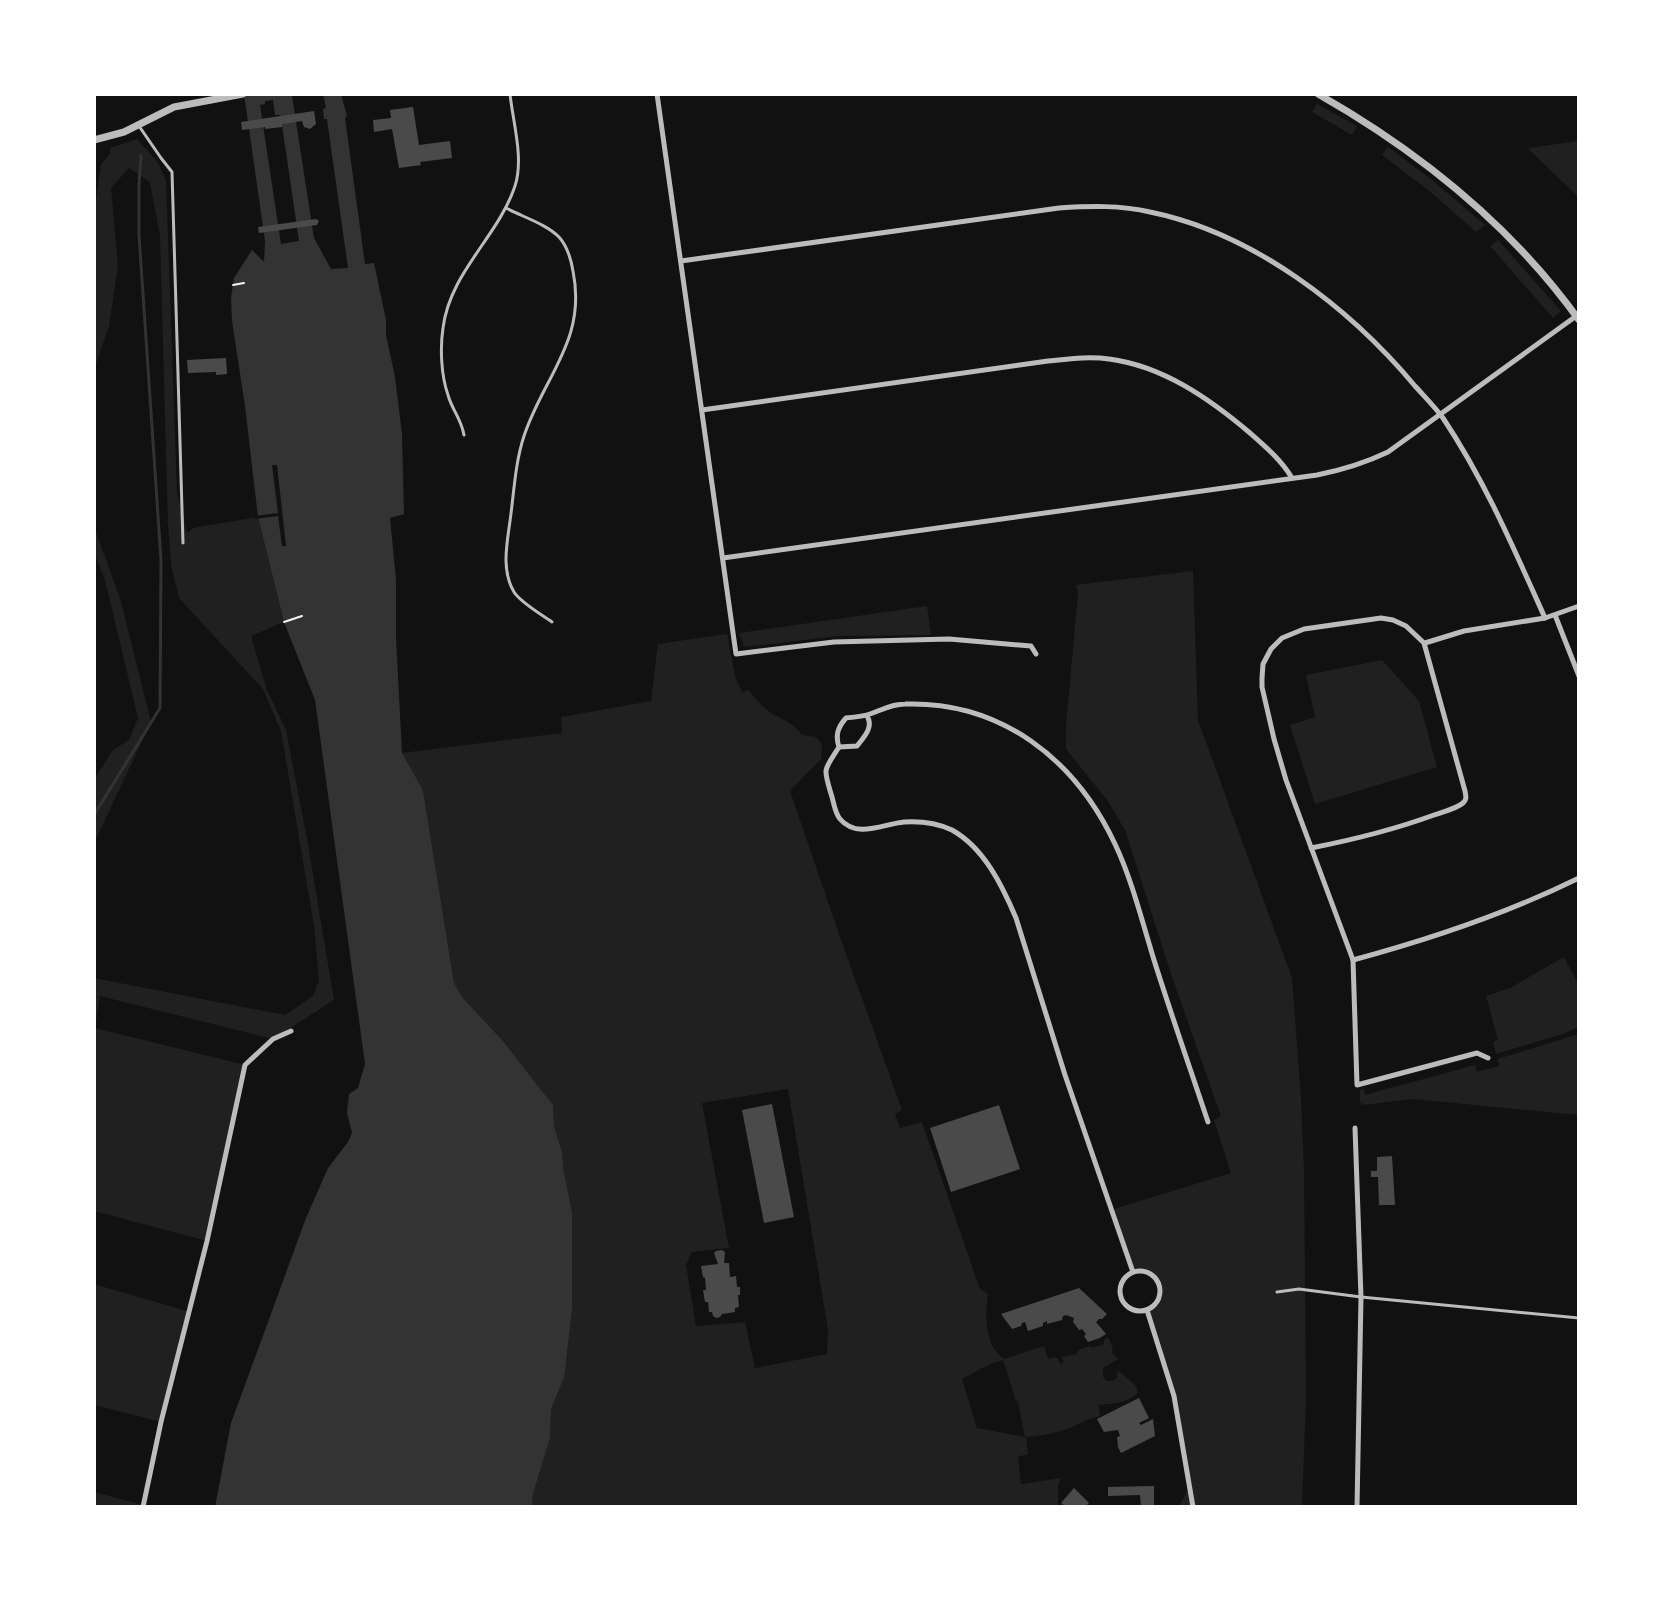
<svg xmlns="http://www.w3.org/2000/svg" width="1673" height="1601" font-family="Spectral,serif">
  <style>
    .green { fill: #202020; fill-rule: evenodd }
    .water { fill: #333; fill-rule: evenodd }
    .pier { fill: #111 }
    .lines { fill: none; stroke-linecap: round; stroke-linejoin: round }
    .stream { stroke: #333; stroke-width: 3 }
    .building { fill: #4a4a4a }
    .path { stroke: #f5f5f5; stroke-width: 2 }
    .service { stroke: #bcbcbc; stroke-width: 3 }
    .minor { stroke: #bcbcbc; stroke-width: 5 }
    .tertiary { stroke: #bcbcbc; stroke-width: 7 }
  </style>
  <rect width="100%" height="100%" fill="#111"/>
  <g class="green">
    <path d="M1317 104 1357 126 1352 135 1312 112Z"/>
    <path d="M137 139 157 161 166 180 177 493 187 533 193 528 258 517 284 622 251 636 267 690 286 730 307 839 334 1000 273 1039 100 996 95 1028 245 1065 207 1241 94 1211V978L285 1015 313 996 319 981 314 926 281 731 263 689 179 598 171 565 168 524 160 236 150 182 129 168 111 188 118 266 109 326 94 370V215L101 164 110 154V148Z"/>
    <path d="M1579 141V198L1528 148Z"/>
    <path d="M1388 147 1432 180 1485 225 1476 232 1432 193 1382 155Z"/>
    <path d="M1498 240 1561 311 1553 318 1490 246Z"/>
    <path d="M94 527 120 598 151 722 94 843V780L112 751 129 740 138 718 105 580 94 553Z"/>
    <path d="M1193 571 1198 720 1292 978 1301 1098 1304 1170 1306 1398 1302 1507H1179L1189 1487 1178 1418 1147 1310C1170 1295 1159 1267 1133 1272L1111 1210 1231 1173 1214 1120 1221 1116 1172 977 1125 830 1107 800 1066 749V726L1078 593 1076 585Z"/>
    <path d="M927 606 931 635 838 636 744 647 739 633Z"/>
    <path d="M727 634 735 676 742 692 749 690C756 700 764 709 775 715 786 721 794 724 802 735L816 737 822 744 821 759 790 791 839 934 902 1110 895 1114 900 1128 922 1122 980 1289 988 1294C985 1316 984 1345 1004 1359L1044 1346 1048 1359 1057 1357 1060 1364 1064 1362 1061 1357 1077 1354 1078 1350 1090 1346 1092 1348 1104 1344V1340L1108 1337 1113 1349 1112 1352 1118 1359 1103 1368V1377L1107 1381H1112L1117 1378V1373L1119 1371 1136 1386 1138 1393C1124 1404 1115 1403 1099 1405L1100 1416C1085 1419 1072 1429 1057 1432 1046 1435 1037 1436 1026 1437L1028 1455 1018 1456 1021 1484 1061 1478 1058 1485V1507H532L533 1494 550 1438 551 1409 564 1378 562 1151 554 1126 553 1105 503 1041 463 998 454 983 423 790 402 753 562 733 561 717 651 701 658 644ZM788 1089 828 1330 827 1354 755 1368 745 1322 696 1326 686 1265 692 1252 729 1248 702 1103ZM1003 1360 1016 1401 1018 1402 1025 1437 977 1428 962 1379 992 1363Z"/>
    <path d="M1382 660 1419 701 1437 767 1315 804 1290 725 1315 717 1306 675Z"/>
    <path d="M1564 957 1579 986V1027L1563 1034 1496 1054 1493 1042 1498 1040 1486 996 1510 988Z"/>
    <path d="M1579 1034V1115L1413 1099 1363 1105 1360 1102V1090L1364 1089 1365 1095 1475 1065 1477 1072 1499 1066 1498 1059Z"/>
    <path d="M94 1284 190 1312 161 1422 94 1405Z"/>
    <path d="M94 1492 143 1505V1507H94Z"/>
  </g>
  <path class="water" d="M244 94 292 96 314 238 331 269 348 268 327 119H324L323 109 326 108 323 94H341L347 116 345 118 365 264 374 263 386 320V335L395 377 402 434 404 514 390 518 396 580V639L402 753 423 790 454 983 463 998 503 1041 553 1105 554 1126 562 1151 563 1168 572 1213V1309L564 1378 551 1409 550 1438 533 1494 532 1507H215L231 1423 306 1218 328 1168 348 1142 352 1133 347 1113 349 1094 358 1088 365 1064 315 700 284 622 258 517 245 406 232 321 231 298 234 278 252 250 264 262 265 241ZM273 100 275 115H280L281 118 299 241 281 244 260 105 265 104V101Z"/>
  <path class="pier" d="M272 465H277L286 546H282L278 516 255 519 254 517V516L278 513Z"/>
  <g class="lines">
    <path class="stream" d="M94 815 160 708 161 560 139 235V184L141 155"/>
  </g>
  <g class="building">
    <path d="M413 107 419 145 450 141 452 158 420 162 421 165 399 168 392 129 374 132 373 120 391 118 390 110Z"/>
    <path d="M314 111 316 124 310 129 304 127 302 121 282 124V127L265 129V127L242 130 241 122Z"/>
    <path d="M316 219 319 221 317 225 259 233 258 227Z"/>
    <path d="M226 358 227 374 216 375V372L188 373 187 360Z"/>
    <path d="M772 1104 794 1217 764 1223 742 1110Z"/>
    <path d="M999 1105 1020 1169 951 1192 930 1128Z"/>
    <path d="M1392 1156 1395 1205H1379L1378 1177H1371V1171H1377V1157Z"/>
    <path d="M722 1250 725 1252 724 1263H729L730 1277 736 1276 737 1287H740V1295H738L739 1307 735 1308V1312L722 1314 720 1317 716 1318 713 1316 712 1312H709L708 1302H705L703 1290H706L705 1278 703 1277 701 1266 718 1264 714 1253 716 1251Z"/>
    <path d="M1079 1288 1107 1314 1102 1319H1099L1096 1322 1106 1334 1100 1338 1088 1342 1084 1336 1086 1334 1082 1329 1079 1330 1073 1322 1074 1318 1066 1315 1063 1316 1062 1320 1047 1324V1321L1043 1323V1326L1028 1331 1025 1322 1022 1323 1021 1326 1012 1329 1001 1314Z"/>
    <path d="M1139 1398 1149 1418 1139 1423 1141 1425 1153 1419 1155 1436 1121 1453 1118 1447 1117 1437 1120 1436 1118 1430 1104 1432 1097 1419Z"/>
    <path d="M1154 1486V1507H1141L1140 1495 1108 1496V1487Z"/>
    <path d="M1074 1488 1089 1503 1085 1507H1066L1061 1503Z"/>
  </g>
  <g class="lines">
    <g class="path">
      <path d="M233 285 244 283"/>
      <path d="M284 622 302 616"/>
    </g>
    <g class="service">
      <path d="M139 126 161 158 172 172 183 543"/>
      <path d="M506 208C523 217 546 224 559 237 567 246 571 259 573 271 587 340 544 376 524 436 515 463 514 493 510 521 507 544 501 570 514 592 520 602 542 615 552 622"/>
      <path d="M464 435C461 418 452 410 448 395 441 375 440 348 443 328 450 272 498 237 515 186 524 158 513 123 510 94"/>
      <path d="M1277 1292 1299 1289 1361 1297 1579 1318"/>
    </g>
    <g class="minor">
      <path d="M657 94 736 654 834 642 949 639 1031 646 1036 654"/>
      <path d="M681 261 1059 208C1089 206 1121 205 1150 212 1253 233 1349 307 1415 386 1424 396 1435 407 1443 418 1485 481 1514 549 1545 618"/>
      <path d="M702 410 1048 361C1068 359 1089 356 1109 359 1163 366 1210 399 1250 433 1266 447 1281 460 1292 478"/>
      <path d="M723 558 1317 475C1342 470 1365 463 1388 452L1579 314"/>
      <path d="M1555 615 1579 676"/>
      <path d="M1425 643 1464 631 1545 618 1579 606"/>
      <path d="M839 747 857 746C864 737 874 727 867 716"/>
      <path d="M1311 848C1352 840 1393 830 1434 815 1442 812 1456 809 1463 803 1467 799 1466 797 1465 791L1424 643 1406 626 1393 620 1381 618 1304 629 1282 638 1271 649 1263 664 1262 678V687L1274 739 1286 780 1353 960 1357 1085 1477 1053 1488 1058"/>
      <path d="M1353 960C1431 939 1506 914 1579 878"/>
      <path d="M1355 1128 1361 1297 1357 1507"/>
      <circle cx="1140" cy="1291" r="20"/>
      <path d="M1133 1272 1065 1075 1016 918C1002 885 984 848 952 830 937 823 920 821 904 822 883 824 857 839 840 819 835 813 834 804 832 797 823 767 823 772 839 747 835 735 838 727 846 718 854 717 862 717 870 714 882 710 891 704 905 704 1001 701 1075 759 1115 844 1132 880 1142 921 1154 960 1171 1014 1190 1068 1208 1122"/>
      <path d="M1147 1310 1174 1396 1193 1507"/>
      <path d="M143 1507 161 1422 207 1241 245 1065 273 1039 291 1031"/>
    </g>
    <g class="tertiary">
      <path d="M1318 94C1420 152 1510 224 1579 320"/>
      <path d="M94 140 124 132 174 107 243 94"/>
    </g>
  </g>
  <rect width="1673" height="1601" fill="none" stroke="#ffffff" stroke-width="192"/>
</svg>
